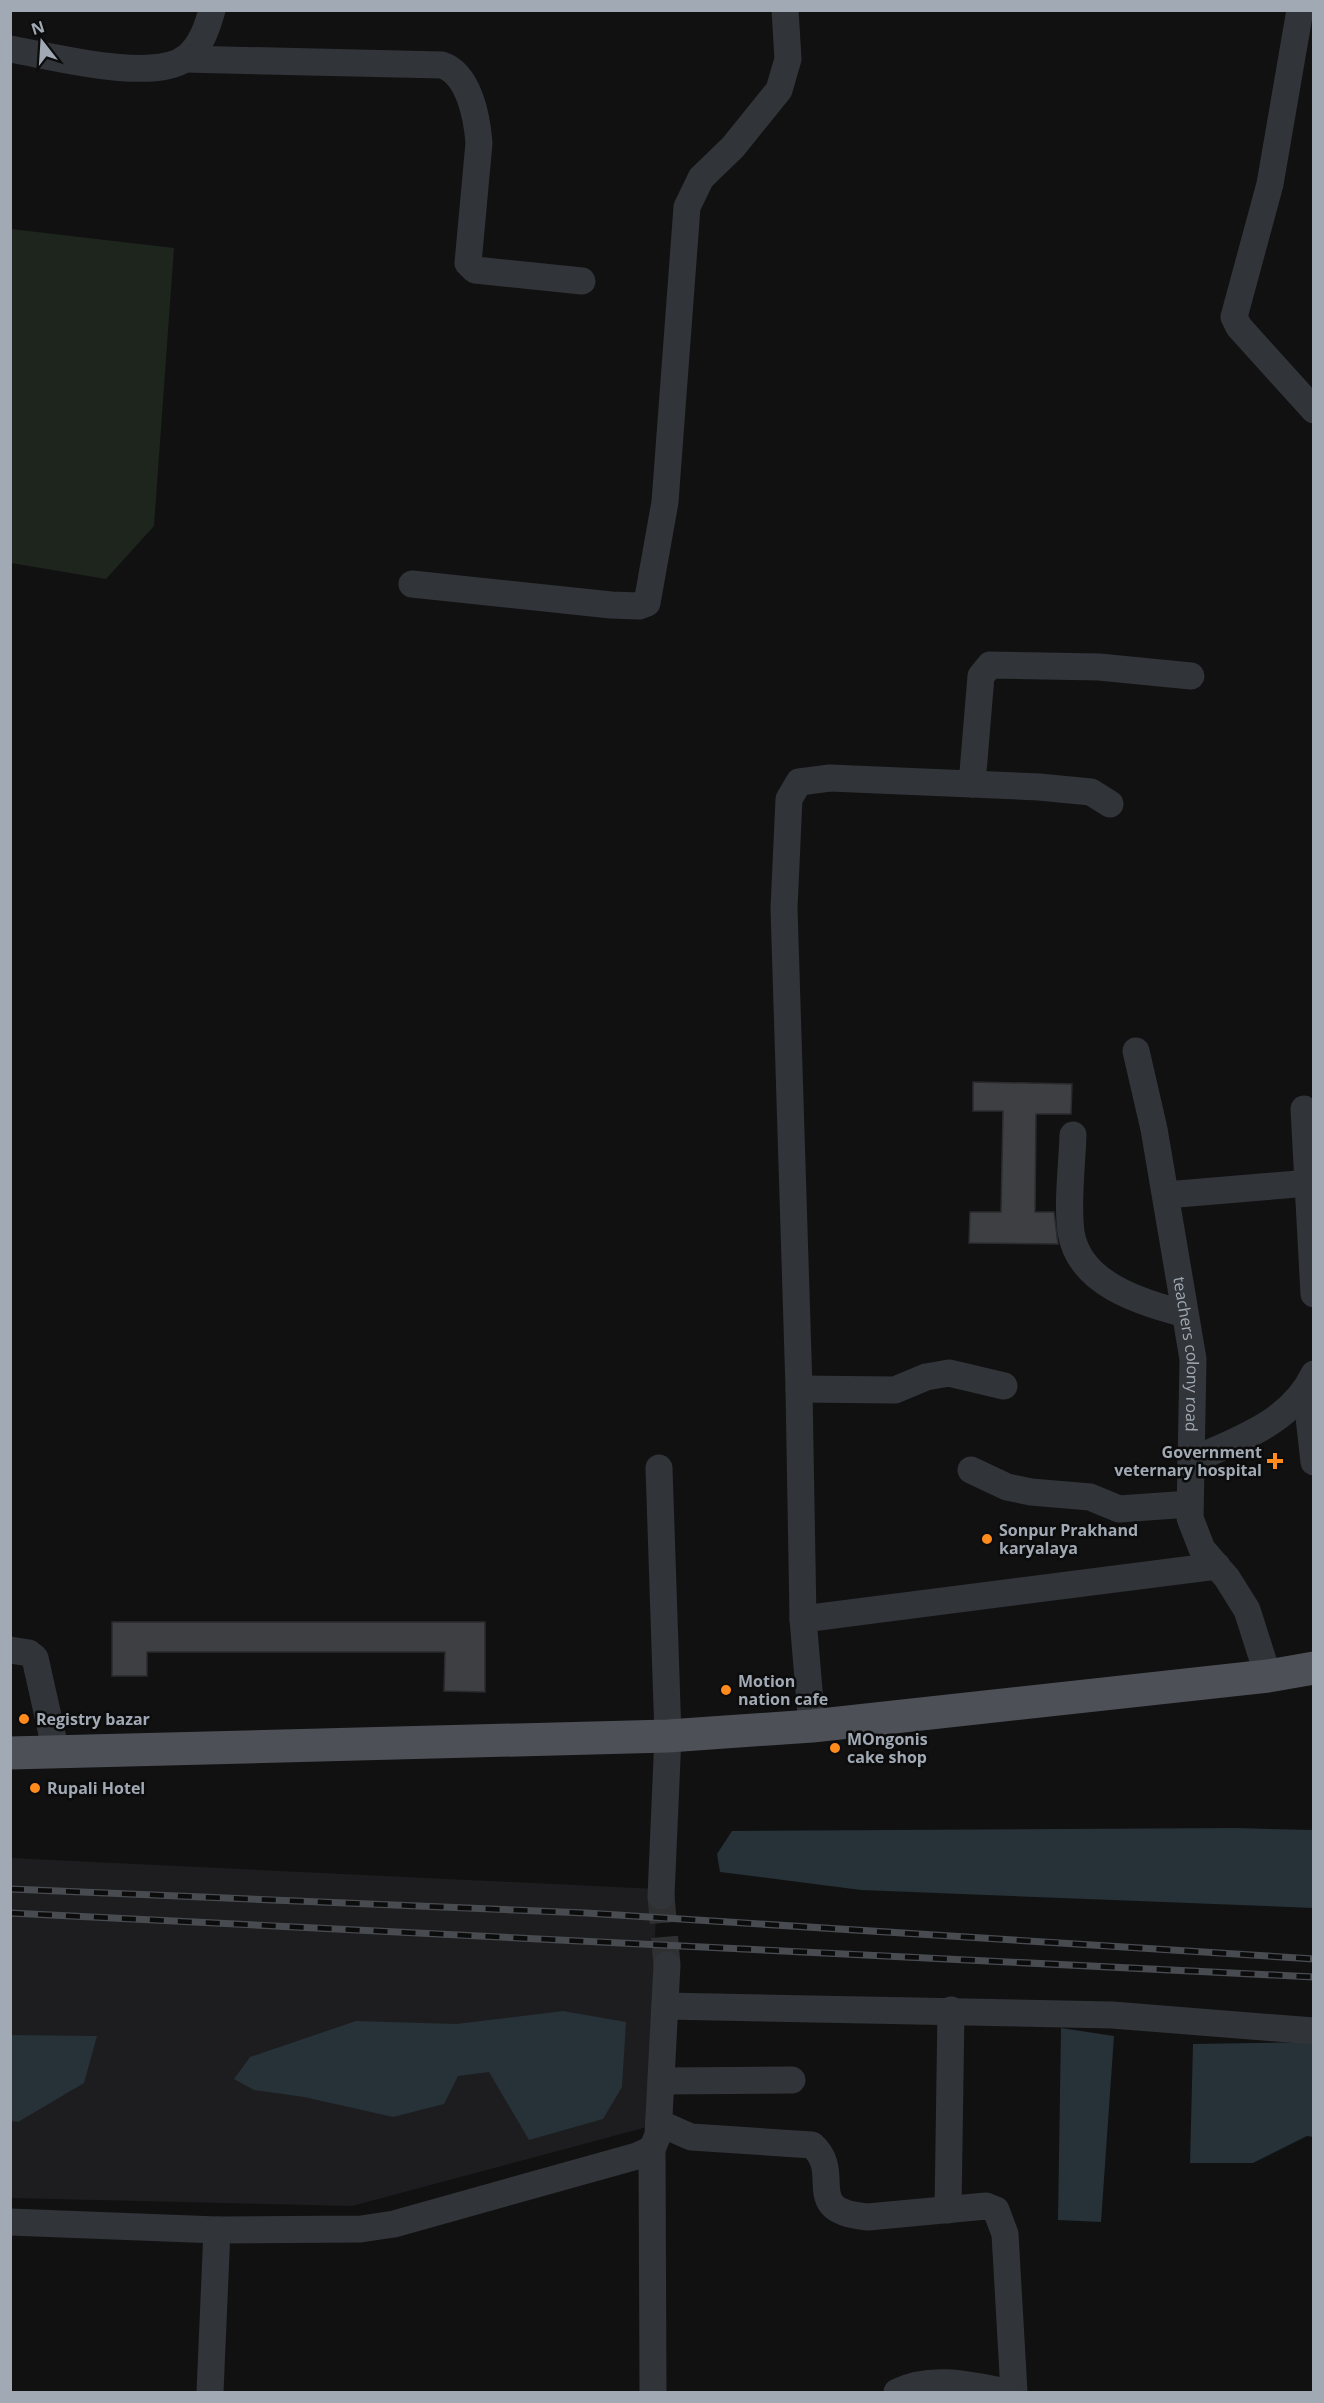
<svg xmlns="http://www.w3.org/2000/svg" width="1324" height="2403" font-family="'Open Sans',sans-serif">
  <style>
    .built { fill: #1d1d1f }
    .green { fill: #1d251d }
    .water { fill: #263237 }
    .building { fill: #3d3f43; stroke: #2b2b2f; stroke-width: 1.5 }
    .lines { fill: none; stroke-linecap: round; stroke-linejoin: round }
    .minor-tunnel { stroke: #2e3032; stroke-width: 27; stroke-dasharray: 27 14; stroke-linecap: butt }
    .minor { stroke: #313438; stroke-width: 27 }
    .major { stroke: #4d5157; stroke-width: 33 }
    .rail-casing { stroke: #484c51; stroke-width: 7 }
    .rail { stroke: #0c0c0d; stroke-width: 4.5; stroke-dasharray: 14; stroke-linecap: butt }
    .poi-dot { fill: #ff8b1c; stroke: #0c0c0d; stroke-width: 2 }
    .labels { text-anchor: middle; stroke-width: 5; stroke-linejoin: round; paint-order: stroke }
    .street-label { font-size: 16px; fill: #a1aab4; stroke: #0c0c0d }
    .poi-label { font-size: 16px; font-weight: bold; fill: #a1aab4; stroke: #0c0c0d; text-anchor: start }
  </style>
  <rect width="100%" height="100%" fill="#111112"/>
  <path class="built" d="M11 1858 657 1889 647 2127 352 2206 11 2198Z"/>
  <path class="green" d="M11 229 174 248 154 526 106 579 11 563Z"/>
  <g class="water">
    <path d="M1235 1828 1313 1830V1908L861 1890 720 1872 717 1854 732 1831Z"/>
    <path d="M563 2011 626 2022 622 2087 603 2119 529 2140 489 2072 458 2076 444 2104 393 2117 304 2097 254 2090 234 2079 250 2057 356 2021 456 2024Z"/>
    <path d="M1061 2028 1114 2036 1101 2222 1058 2220Z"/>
    <path d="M11 2035 97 2036 84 2083 18 2122 11 2121Z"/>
    <path d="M1313 2042V2137L1307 2136 1253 2163H1190L1193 2044Z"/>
  </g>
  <g class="building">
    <path d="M973 1082 1072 1084 1071 1114H1036L1035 1212H1054L1058 1244 969 1243 970 1212H1001L1003 1111H973Z"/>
    <path d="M112 1622H485V1692L444 1691 445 1652H147V1676H112Z"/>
  </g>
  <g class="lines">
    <path class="minor-tunnel" d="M661 1896 667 1965"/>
    <g class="minor">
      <path d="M1300 10 1270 184 1234 317 1239 327 1314 410"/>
      <path d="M10 49C52 56 152 83 186 58 201 46 207 28 212 10"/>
      <path d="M184 59 442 65C469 74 477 117 479 143L468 263 475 270 582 281"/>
      <path d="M412 584 611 605 639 606 647 603 665 502 687 207 701 178 733 147 779 90 788 59 785 10"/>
      <path d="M972 784 981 676 990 665 1099 667 1191 676"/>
      <path id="s1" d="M1136 1051 1154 1129 1193 1359 1190 1518 1202 1549 1227 1578 1247 1610 1268 1676"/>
      <path d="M1304 1109 1314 1294"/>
      <path d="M1073 1135C1072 1166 1067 1202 1071 1232 1079 1285 1142 1302 1185 1314"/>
      <path d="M1166 1195 1309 1183"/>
      <path d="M799 1389 895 1390 926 1377 949 1373 1004 1386"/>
      <path d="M1306 1390 1314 1462"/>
      <path d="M1191 1461C1237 1440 1291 1423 1314 1374"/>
      <path d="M659 1468 668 1736 661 1896"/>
      <path d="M971 1470 1007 1487 1031 1492 1090 1497 1119 1509 1190 1504"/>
      <path d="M803 1619 1217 1566"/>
      <path d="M10 1650 29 1653 35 1658 56 1752"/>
      <path d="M812 1726 803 1619 799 1389 784 908 789 799 799 782 830 778 1039 787 1091 792 1110 804"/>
      <path d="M665 2006 1112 2015 1314 2031"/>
      <path d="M661 2081 792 2080"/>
      <path d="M659 2123 691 2137 812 2145C845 2174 799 2211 868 2217L986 2206 996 2210 1005 2234 1014 2392"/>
      <path d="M652 2149 653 2392"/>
      <path d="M948 2210 951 2010"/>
      <path d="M10 2222 217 2230 361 2229 394 2224 637 2156 652 2149 658 2135 667 1965"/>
      <path d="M210 2392 217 2230"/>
      <path d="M897 2392C931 2375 971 2385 1006 2392"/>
    </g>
    <path class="major" d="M10 1753 668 1736 812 1726 1268 1676 1314 1668"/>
    <g class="rail-casing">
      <g id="rail">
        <path d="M10 1889 586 1913 1314 1959"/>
        <path d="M10 1913 1314 1977"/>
      </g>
    </g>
    <use href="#rail" class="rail"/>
  </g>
  <g class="poi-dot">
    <path d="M1272 1452h6v6h6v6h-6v6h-6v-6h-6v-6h6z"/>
    <circle cx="987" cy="1539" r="6"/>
    <circle cx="726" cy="1690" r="6"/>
    <circle cx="24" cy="1719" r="6"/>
    <circle cx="835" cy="1748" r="6"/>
    <circle cx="35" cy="1788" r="6"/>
  </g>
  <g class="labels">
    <g class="street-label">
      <text dy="6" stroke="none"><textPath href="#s1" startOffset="308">teachers colony road</textPath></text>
    </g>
    <g class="poi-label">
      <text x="1262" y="1458" text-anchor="end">Government<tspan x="1262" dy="18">veternary hospital</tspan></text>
      <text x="999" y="1536">Sonpur Prakhand<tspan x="999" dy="18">karyalaya</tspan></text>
      <text x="738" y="1687">Motion<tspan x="738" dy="18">nation cafe</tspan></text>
      <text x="36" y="1725">Registry bazar</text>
      <text x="847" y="1745">MOngonis<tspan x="847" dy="18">cake shop</tspan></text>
      <text x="47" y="1794">Rupali Hotel</text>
    </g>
  </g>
  <rect width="1324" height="2403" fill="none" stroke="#a1aab4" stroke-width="24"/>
  <g transform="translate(42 42) rotate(343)" stroke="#0c0c0d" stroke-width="4.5" paint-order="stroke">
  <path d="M0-4.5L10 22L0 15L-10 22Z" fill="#a1aab4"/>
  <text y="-9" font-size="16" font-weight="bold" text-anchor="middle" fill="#a1aab4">N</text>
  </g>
</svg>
